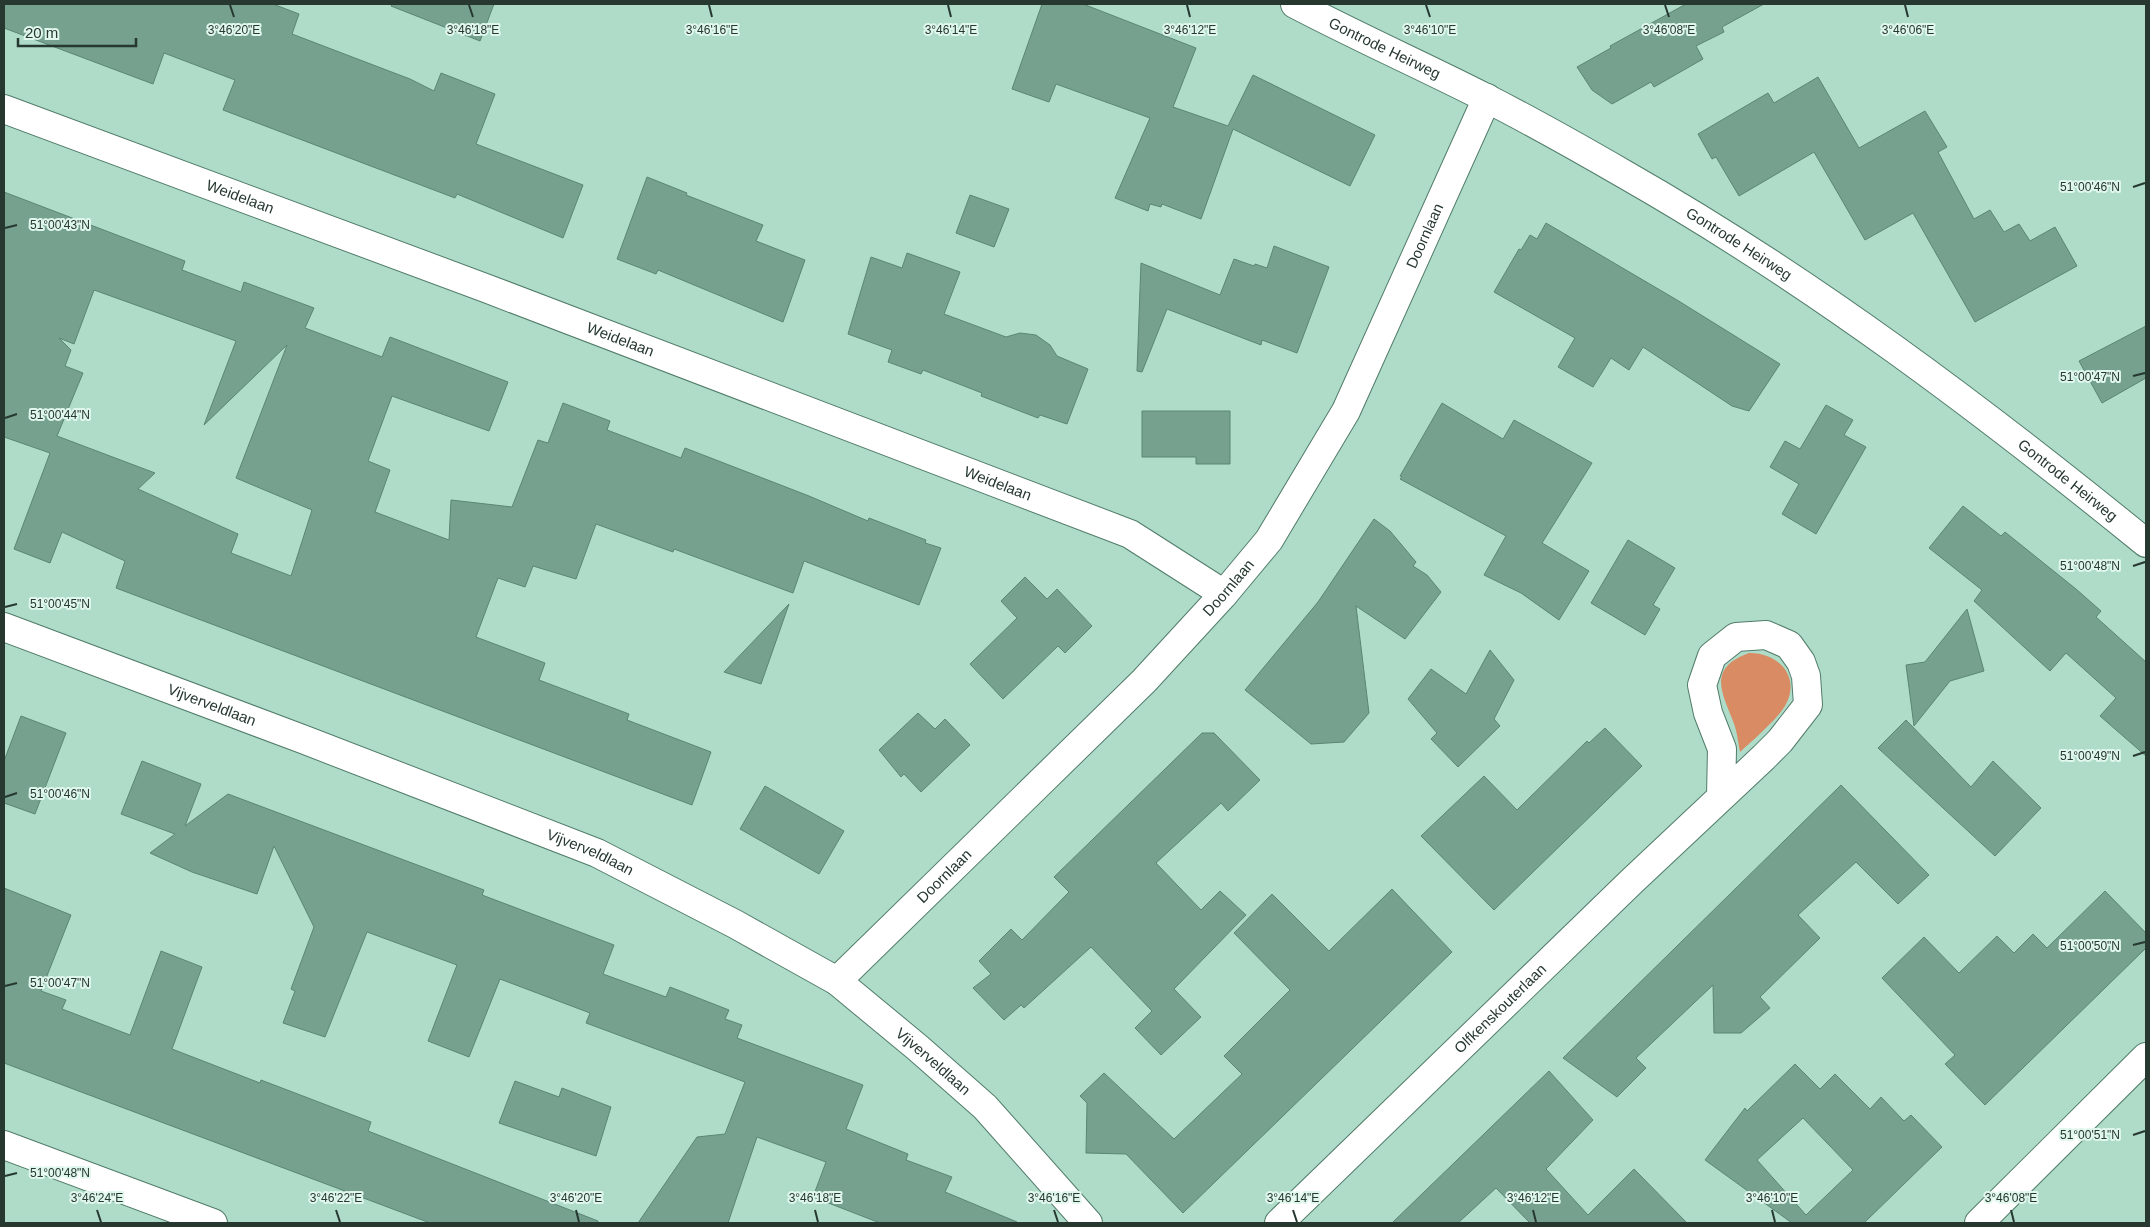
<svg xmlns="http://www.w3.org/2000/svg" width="2150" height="1227" font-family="Arial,sans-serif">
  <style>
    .green { fill: #d98b64 }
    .building { fill: #75a18e; stroke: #5a8674; fill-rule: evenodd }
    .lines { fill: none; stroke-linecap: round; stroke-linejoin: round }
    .street-casing { stroke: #517c6a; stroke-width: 30 }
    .secondary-casing { stroke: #517c6a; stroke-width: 30 }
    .street { stroke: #fff; stroke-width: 28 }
    .secondary { stroke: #fff; stroke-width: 28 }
    .ticks { fill: none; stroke: #263830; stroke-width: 2 }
    .labels { text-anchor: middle; stroke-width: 4; stroke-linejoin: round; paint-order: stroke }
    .street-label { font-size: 15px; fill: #263830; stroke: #e0f7ed }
    .ticks-label { font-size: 12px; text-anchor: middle; fill: #263830; stroke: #e0f7ed; stroke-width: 4; stroke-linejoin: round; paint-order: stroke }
  </style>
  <rect width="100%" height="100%" fill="#aedcc8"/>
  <path class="green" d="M1749 653C1777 652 1801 676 1786 704 1780 717 1751 742 1740 752 1738 741 1737 731 1733 721 1721 691 1708 668 1749 653Z"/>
  <g class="building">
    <path d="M4 4H273L299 14 292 34 410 79 434 91 441 73 495 94 476 144 583 185 563 238 457 194 455 198 223 110 235 80 164 53 153 84 4 28Z"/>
    <path d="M392 4H494L480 41 391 6Z"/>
    <path d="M1042 4H1083L1196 48 1173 107 1228 126 1253 75 1375 135 1350 186 1233 129 1201 219 1162 204 1161 207 1150 204 1148 211 1115 198 1150 118 1056 84 1049 102 1012 89Z"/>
    <path d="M1686 4H1764L1722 27 1724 32 1696 46 1703 59 1654 87 1651 82 1612 104 1592 90 1577 67 1611 48 1610 46Z"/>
    <path d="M1818 77 1859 148 1925 111 1947 147 1938 152 1974 219 1990 210 2004 232 2019 224 2030 241 2055 227 2077 266 1975 322 1913 213 1865 240 1814 152 1739 196 1716 157 1712 159 1698 134 1768 93 1774 103Z"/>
    <path d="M647 177 687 193 686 195 763 225 756 241 805 260 783 322 658 270 656 274 617 259Z"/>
    <path d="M4 192 185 261 182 270 241 292 244 282 314 308 305 328 382 357 390 337 508 382 489 431 392 396 368 461 390 470 375 512 449 540 451 500 512 507 538 440 548 443 563 403 610 421 607 430 681 458 685 448 809 496 868 521 869 518 926 540 925 543 941 548 919 605 804 561 793 593 674 549 673 552 596 524 576 579 533 566 525 587 498 578 476 637 545 663 539 680 629 714 627 720 711 752 692 805 116 588 125 561 62 532 50 563 14 549 50 453 4 437ZM94 290 236 341 204 425 287 345 236 478 312 510 291 576 231 553 238 534 138 489 155 473 57 436 83 373 65 366 71 350 59 338 74 344Z"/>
    <path d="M970 195 1009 209 994 247 956 233Z"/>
    <path d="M1546 223 1677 300 1780 364 1749 411 1732 406 1643 347 1629 370 1611 358 1593 387 1558 367 1575 338 1494 292 1519 249 1521 250 1530 235 1537 239Z"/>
    <path d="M1274 246 1329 267 1297 353 1262 340 1261 345 1167 309 1142 372 1137 371 1141 263 1220 295 1234 259 1254 266 1255 264 1267 268Z"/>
    <path d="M907 253 960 272 944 314 1006 337 1020 333 1036 335 1050 345 1057 356 1088 369 1067 424 1040 415 1038 418 981 396 982 393 923 370 921 374 888 362 892 350 848 334 871 257 902 268Z"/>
    <path d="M2146 326V378L2102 403 2079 361Z"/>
    <path d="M1442 403 1503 439 1514 420 1592 463 1542 543 1589 571 1559 620 1521 593 1484 575 1506 536 1400 479 1402 477 1400 476Z"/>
    <path d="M1826 405 1853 420 1844 435 1866 447 1816 534 1782 514 1799 484 1770 467 1785 441 1800 449Z"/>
    <path d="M1142 411H1230V464H1196V457H1142Z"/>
    <path d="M1963 506 2001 536 2005 532 2076 589 2101 611 2096 617 2146 662V756L2100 716 2116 698 2066 653 2050 671 1974 601 1982 590 1929 548Z"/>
    <path d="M1374 519 1390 531 1416 562 1413 566 1427 575 1441 592 1405 639 1356 606 1369 713 1344 742 1311 744 1245 690 1318 602Z"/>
    <path d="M1628 540 1675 568 1653 605 1660 609 1645 635 1591 603Z"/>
    <path d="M1025 577 1047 599 1057 589 1092 626 1065 653 1058 646 1003 699 970 664 1017 618 1001 601Z"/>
    <path d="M789 604 761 684 724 672Z"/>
    <path d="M1967 609 1984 671 1950 681 1914 726 1906 665 1925 662Z"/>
    <path d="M1490 650 1514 680 1494 719 1500 726 1458 767 1431 739 1437 733 1408 699 1431 669 1466 694Z"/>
    <path d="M918 713 935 729 945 719 970 745 921 792 904 774 901 777 879 750Z"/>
    <path d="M21 716 66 733 35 814 4 803V761Z"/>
    <path d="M1906 720 1971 787 1993 761 2041 808 1995 856 1878 748Z"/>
    <path d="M1605 728 1642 766 1494 910 1421 836 1484 776 1517 810 1587 741 1589 743Z"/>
    <path d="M1202 733H1214L1260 780 1228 811 1221 803 1156 863 1201 910 1220 891 1246 915 1174 989 1201 1017 1161 1055 1135 1028 1152 1011 1091 947 1024 1008 1021 1005 1004 1020 973 988 991 974 979 961 1011 929 1022 940 1069 892 1054 877Z"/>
    <path d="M142 761 201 784 185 826 228 794 484 890 482 895 614 945 603 974 666 997 670 987 729 1010 725 1019 742 1025 737 1038 863 1085 846 1129 908 1154 906 1160 952 1177 945 1192 1017 1222V1223H880L813 1197 826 1162 757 1137 728 1223H638L697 1137 725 1134 745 1082 586 1023 590 1013 500 979 469 1057 428 1041 457 965 367 932 325 1037 283 1023 295 991 291 989 314 927 274 846 257 894 192 872 150 853 175 834 121 814Z"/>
    <path d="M1841 785 1929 875 1898 904 1856 862 1798 915 1820 938 1760 997 1770 1008 1741 1033H1714L1713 985 1636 1058 1646 1068 1617 1097 1563 1058Z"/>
    <path d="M765 786 844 831 819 874 740 829Z"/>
    <path d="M4 888 71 915 41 991 66 1000 62 1009 130 1035 161 951 202 967 172 1049 260 1083 261 1080 371 1122 368 1131 598 1221V1223H430L4 1063Z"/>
    <path d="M1392 889 1452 952 1183 1213 1126 1154 1086 1153 1087 1103 1080 1096 1104 1073 1174 1139 1242 1074 1224 1056 1290 990 1234 933 1272 894 1329 951Z"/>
    <path d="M2105 891 2146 933V948L1985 1105 1945 1064 1955 1055 1882 978 1924 937 1959 973 1997 936 2014 953 2033 934 2047 948Z"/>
    <path d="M1795 1064 1820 1089 1835 1074 1870 1109 1881 1097 1904 1121 1911 1115 1942 1147 1864 1223H1792L1705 1160 1745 1108 1747 1111ZM1803 1118 1853 1170 1806 1215 1757 1160Z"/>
    <path d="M1549 1071 1593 1120 1546 1169 1588 1215 1634 1169 1687 1223H1530L1496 1188 1458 1223H1392Z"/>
    <path d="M515 1081 559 1097 562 1088 611 1107 596 1156 499 1123Z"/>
  </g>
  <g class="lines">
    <g class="street-casing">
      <g id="street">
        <path id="s1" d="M4 109 488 289 1130 534 1224 594"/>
        <path id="s2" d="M4 627 305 740 597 853 735 924 837 981 918 1048 985 1107 1088 1223"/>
        <path id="s3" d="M837 981 1144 681 1224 594 1269 540 1346 411 1487 98"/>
        <path d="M4 1145 213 1223"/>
        <path id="s4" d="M1279 1223 1631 882 1764 757 1780 741 1808 705 1806 676 1801 662 1789 645 1766 635 1736 637 1712 656 1702 685 1708 713 1722 749 1721 796"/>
        <path d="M1979 1223 2146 1057"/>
      </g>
    </g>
    <g class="secondary-casing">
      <g id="secondary">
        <path id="s5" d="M1295 4C1358 37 1423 66 1486 98 1533 122 1579 148 1624 174 1810 280 1980 408 2146 543"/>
      </g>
    </g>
    <use href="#street" class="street"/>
    <use href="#secondary" class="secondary"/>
  </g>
  <path class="ticks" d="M230 5 234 17M469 5 473 17M709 5 712 17M948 5 951 17M1187 5 1190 17M1426 5 1430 17M1665 5 1669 17M1905 5 1908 17M2133 187 2145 183M5 228 17 225M2133 376 2145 373M5 418 17 414M2133 566 2145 562M5 607 17 604M2133 756 2145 752M5 797 17 793M2133 945 2145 942M5 986 17 983M2133 1135 2145 1131M5 1176 17 1173M97 1210 101 1222M336 1210 340 1222M576 1210 579 1222M815 1210 818 1222M1054 1210 1058 1222M1293 1210 1297 1222M1533 1210 1536 1222M1772 1210 1775 1222M2011 1210 2014 1222"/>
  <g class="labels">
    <g class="street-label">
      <text dy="5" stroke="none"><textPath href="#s5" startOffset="100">Gontrode Heirweg</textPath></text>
      <text dy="5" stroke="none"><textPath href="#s1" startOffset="252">Weidelaan</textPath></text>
      <text dy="5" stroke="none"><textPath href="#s3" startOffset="960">Doornlaan</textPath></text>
      <text dy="5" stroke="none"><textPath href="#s5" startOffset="505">Gontrode Heirweg</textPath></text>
      <text dy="5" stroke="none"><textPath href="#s1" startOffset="658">Weidelaan</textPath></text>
      <text dy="5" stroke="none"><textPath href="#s5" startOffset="910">Gontrode Heirweg</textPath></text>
      <text dy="5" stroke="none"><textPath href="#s1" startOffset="1062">Weidelaan</textPath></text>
      <text dy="5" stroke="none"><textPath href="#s3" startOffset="555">Doornlaan</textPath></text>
      <text dy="5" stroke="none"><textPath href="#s2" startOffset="222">Vijverveldlaan</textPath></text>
      <text dy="5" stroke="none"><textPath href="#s2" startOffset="628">Vijverveldlaan</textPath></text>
      <text dy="5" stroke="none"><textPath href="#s3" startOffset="150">Doornlaan</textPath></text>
      <text dy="5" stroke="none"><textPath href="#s4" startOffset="308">Olfkenskouterlaan</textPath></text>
      <text dy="5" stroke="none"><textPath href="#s2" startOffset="1032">Vijverveldlaan</textPath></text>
    </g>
  </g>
  <g class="ticks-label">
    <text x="234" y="34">3°46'20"E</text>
    <text x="473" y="34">3°46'18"E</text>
    <text x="712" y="34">3°46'16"E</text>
    <text x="951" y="34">3°46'14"E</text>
    <text x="1190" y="34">3°46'12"E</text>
    <text x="1430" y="34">3°46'10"E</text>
    <text x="1669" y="34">3°46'08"E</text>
    <text x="1908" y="34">3°46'06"E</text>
    <text x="2090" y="191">51°00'46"N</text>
    <text x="60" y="229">51°00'43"N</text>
    <text x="2090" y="381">51°00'47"N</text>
    <text x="60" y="419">51°00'44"N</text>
    <text x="2090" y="570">51°00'48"N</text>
    <text x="60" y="608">51°00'45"N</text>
    <text x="2090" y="760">51°00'49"N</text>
    <text x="60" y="798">51°00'46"N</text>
    <text x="2090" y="950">51°00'50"N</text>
    <text x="60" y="987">51°00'47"N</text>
    <text x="2090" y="1139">51°00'51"N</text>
    <text x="60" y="1177">51°00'48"N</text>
    <text x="97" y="1202">3°46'24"E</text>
    <text x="336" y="1202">3°46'22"E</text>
    <text x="576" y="1202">3°46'20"E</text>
    <text x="815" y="1202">3°46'18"E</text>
    <text x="1054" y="1202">3°46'16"E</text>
    <text x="1293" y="1202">3°46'14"E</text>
    <text x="1533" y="1202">3°46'12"E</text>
    <text x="1772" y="1202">3°46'10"E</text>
    <text x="2011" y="1202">3°46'08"E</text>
  </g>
  <rect width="2150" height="1227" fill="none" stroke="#263830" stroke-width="10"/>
  <path d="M18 38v8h118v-8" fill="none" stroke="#263830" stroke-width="2.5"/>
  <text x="25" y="38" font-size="15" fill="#263830" stroke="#e0f7ed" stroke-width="4" paint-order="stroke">20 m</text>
</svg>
